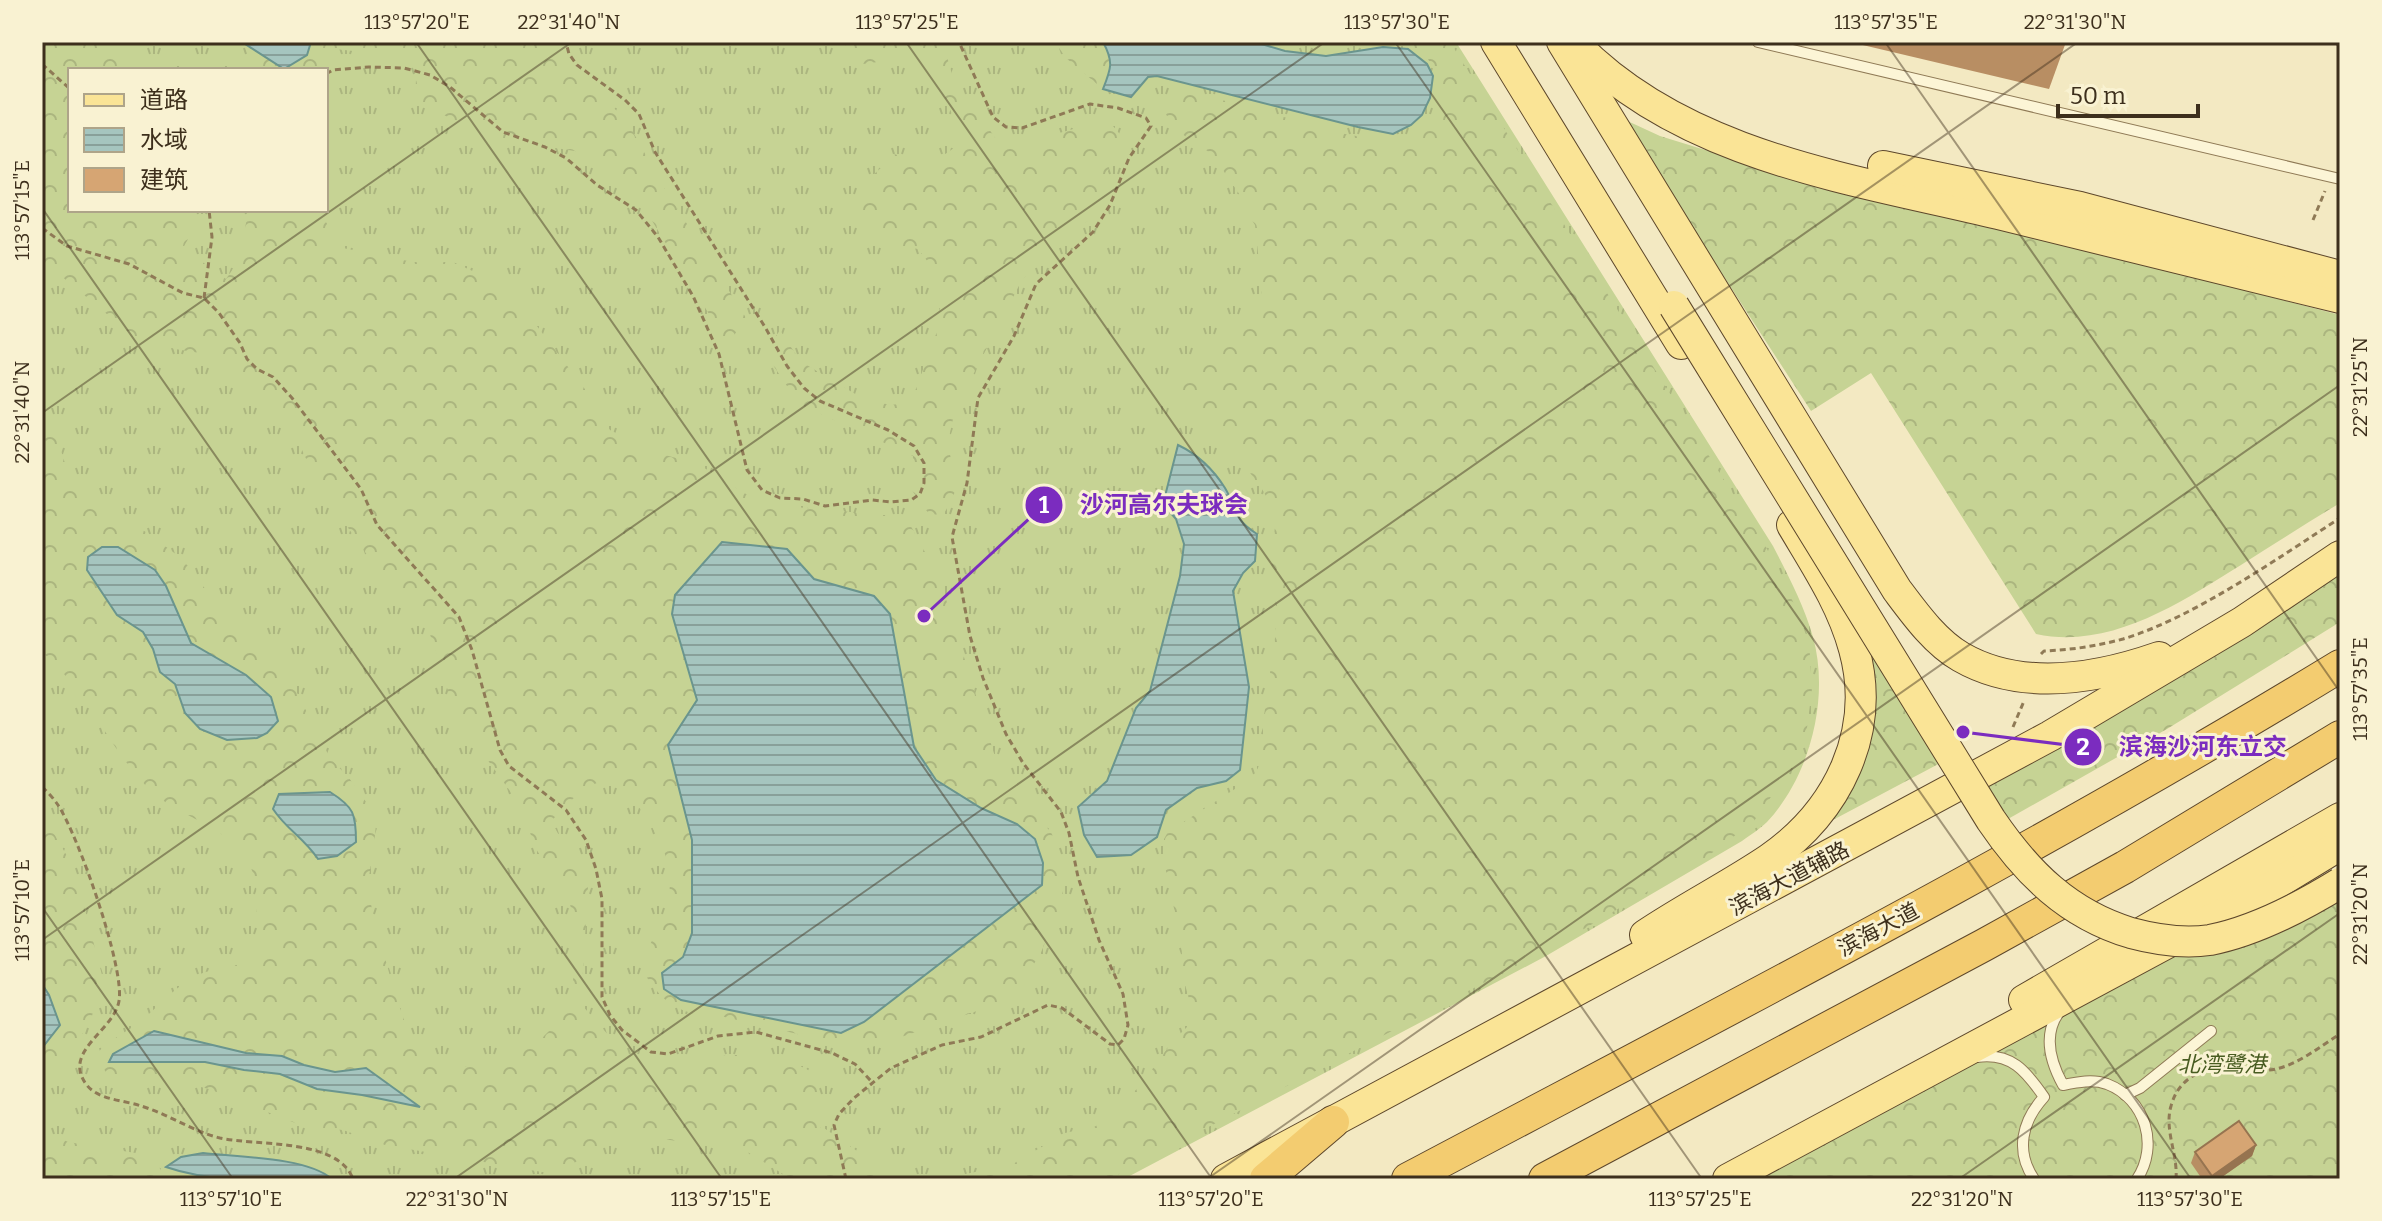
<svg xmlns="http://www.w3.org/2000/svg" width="2382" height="1221" font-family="Bitter,'Noto Sans SC',serif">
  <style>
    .grass { fill: url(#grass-tufts); fill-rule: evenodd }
    .forest { fill: url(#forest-crowns); fill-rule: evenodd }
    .water { fill: url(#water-rules); stroke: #6a958e; stroke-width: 2 }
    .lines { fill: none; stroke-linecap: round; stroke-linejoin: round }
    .service-casing { stroke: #8f7a56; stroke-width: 12 }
    .primary-casing { stroke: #5d472b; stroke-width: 32 }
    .trunk-casing { stroke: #5d472b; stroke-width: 34 }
    .path { stroke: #8f7a56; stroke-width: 3; stroke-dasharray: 6 4; stroke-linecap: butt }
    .service { stroke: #fcf5d6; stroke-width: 10 }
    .primary { stroke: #fae496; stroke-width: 30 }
    .trunk { stroke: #f3cc70; stroke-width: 32 }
    .primary-bridge-casing { stroke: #5d472b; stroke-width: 32; stroke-linecap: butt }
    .primary-bridge { stroke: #fae496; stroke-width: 30 }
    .wall { fill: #b88e63 }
    .shaded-wall { fill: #967450 }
    .building { fill: #d6a573; stroke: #967450; stroke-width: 2 }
    .ticks { fill: none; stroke: #3d2f1c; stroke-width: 2; stroke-opacity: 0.45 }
    .labels { text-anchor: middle; stroke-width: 6; stroke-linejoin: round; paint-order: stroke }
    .street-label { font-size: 22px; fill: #3d2f1c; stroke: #f9f2d2 }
    .park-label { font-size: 22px; font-style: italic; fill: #485c21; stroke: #f9f2d2 }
    .leader { fill: none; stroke: #7b2cbf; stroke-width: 3 }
    .callout-dot { fill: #7b2cbf; stroke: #f9f2d2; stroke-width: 3 }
    .mark-label { font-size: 24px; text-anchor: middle; font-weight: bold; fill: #fff }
    .callout-label { font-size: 24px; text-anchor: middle; font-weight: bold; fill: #7b2cbf; stroke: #f9f2d2; stroke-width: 6; stroke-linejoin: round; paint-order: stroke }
    .neatline { fill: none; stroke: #3d2f1c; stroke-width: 3 }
    .ticks-label { font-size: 20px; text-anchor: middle; fill: #3d2f1c }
  </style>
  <defs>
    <pattern id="grass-tufts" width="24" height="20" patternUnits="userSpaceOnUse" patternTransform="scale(2)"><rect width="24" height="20" fill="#c6d394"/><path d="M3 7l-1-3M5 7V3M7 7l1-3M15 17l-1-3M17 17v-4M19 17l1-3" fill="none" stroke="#abb57f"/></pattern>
    <pattern id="forest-crowns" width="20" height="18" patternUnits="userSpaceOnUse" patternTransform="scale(2)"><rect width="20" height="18" fill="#c6d394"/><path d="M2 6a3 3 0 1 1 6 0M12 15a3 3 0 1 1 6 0" fill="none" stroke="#abb57f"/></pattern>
    <pattern id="water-rules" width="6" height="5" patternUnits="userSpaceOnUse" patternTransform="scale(2)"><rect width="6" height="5" fill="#a5c5bf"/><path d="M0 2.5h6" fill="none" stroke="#88a09a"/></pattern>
  </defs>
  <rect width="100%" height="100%" fill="#f3e9c2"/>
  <path class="grass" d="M42 42H1456L1773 546C1788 575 1804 605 1813 637 1830 698 1810 776 1767 822 1760 829 1750 835 1742 841L1546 956 1124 1179H42ZM70 70H326V210H70Z"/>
  <g class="forest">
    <path d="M42 42H117L134 70H70V210H187L192 232 183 248 226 279 237 263 249 210H318L343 248 413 262H453L479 274 524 309 597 405 600 415 610 430 654 452 698 464 762 504 906 517 940 580 997 763 1052 834 1063 887 1061 903 1040 955 1009 1000 872 1047 841 1044 716 1015C690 1017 668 1007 653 986 650 981 644 975 643 970 640 958 667 916 669 896 670 889 670 879 670 872 667 847 633 784 605 782 585 781 564 809 551 821L588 887 581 1004 625 1054C649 1057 675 1064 699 1064 707 1063 715 1058 723 1056 748 1052 806 1059 821 1081L813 1116 819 1128H824L897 1179H791L728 1140 701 1137 677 1141 642 1136 619 1138 563 1169 548 1173 385 1145 343 1130 303 1126 209 1089 176 1081 140 1084 110 1078 97 1059C98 1054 98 1052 102 1048 114 1037 131 1030 143 1019 161 1004 175 987 196 976 217 965 250 970 264 948 271 938 262 928 256 920 259 893 257 867 236 846 214 823 173 813 148 788 109 748 85 688 42 652V467L49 454 42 426 56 435 70 479 76 489 149 534 177 555 189 567 217 605 274 655 285 669 330 758 349 778 374 813 376 824 374 845 368 883 372 910 394 991 412 1043 420 1057 455 1067 492 1064 521 1053 541 1039 562 1018 570 998 578 950 577 927 568 898 536 849 520 805 456 716 429 631 402 593 377 569 318 485 298 441 261 392 237 374 200 353 175 349 132 335 42 260ZM786 549 814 579 873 596 890 614 914 747 936 780 981 808 1017 824 1042 884 864 1022 841 1033 662 973 683 957 692 933V840L668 745 697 700 695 686ZM166 586 191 644 246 675 271 697 278 721 185 713 175 684 160 672 153 649 143 632ZM279 794 302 795 356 822V842L337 856 318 859C304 838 287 830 273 809ZM154 1031 246 1053 282 1056 304 1065 335 1072 366 1068 418 1107 362 1095 317 1089 280 1074 244 1070 205 1062 132 1063 109 1061 114 1054Z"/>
    <path d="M311 42H547L627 121 660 181 748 321 726 342 640 201 575 151 491 138 415 101 417 58 326 48 323 70H251L246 46 284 69 307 55Z"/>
    <path d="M844 42H943L953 78 1003 149 1091 124 1113 126 1124 139 1111 161 1095 216 1060 239 1022 280 959 402C952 420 946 439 951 459 952 468 957 475 956 485 955 496 949 505 943 515L929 514 911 489 913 456 799 404 765 353 780 330 800 361 862 398 890 405 899 404 914 394 939 326 941 292 935 271 918 249 890 244 863 231 853 215V202L859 188 883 166 889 156 894 154 908 158 938 159 954 148 959 135 958 129 933 67 926 58 921 56 856 65Z"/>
    <path d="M1055 42H1103C1114 62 1111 69 1103 89L1066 58Z"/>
    <path d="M1401 42H1450L1766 547 1791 597 1809 642 1812 689 1807 728 1787 774 1754 821 1708 856 1560 943 1109 1179H942L1013 1164 1065 1133 1096 1126 1115 1113 1143 1082 1172 1042 1190 1024 1189 999 1184 981 1181 941 1163 857 1164 839 1168 832 1252 778 1258 768 1263 750V723L1275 638 1276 607 1271 558 1275 527 1270 503 1262 489 1217 428 1181 397 1174 386 1178 377 1191 365 1243 328 1258 307 1262 290 1255 225 1246 211 1244 201 1212 154 1173 128 1164 110 1171 95 1182 89 1349 135 1399 142 1414 134 1429 122 1437 108 1442 81 1424 53Z"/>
    <path d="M1621 118 1660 136 1702 149 2340 315V503C2307 523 2274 544 2241 565 2181 602 2111 650 2036 634L1871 373 1811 411Z"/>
    <path d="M2340 571V622L2167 729 2008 819 1983 782Z"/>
    <path d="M1862 632 1946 760 1831 821C1876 754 1884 710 1862 632Z"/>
    <path d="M42 813 74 868 102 975 92 1016 74 1050 58 1065 42 1069V1048L46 1046 49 995 42 984Z"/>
    <path d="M2340 898V1179H1749L2148 961 2256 942Z"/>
    <path d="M42 1129 68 1142 154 1156 162 1173 181 1179H42Z"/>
  </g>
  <g class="water">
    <path d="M242 42H311L307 55 284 69Z"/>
    <path d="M1103 42H1255L1285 51 1326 56 1383 47 1408 49 1427 64 1433 76 1430 98 1422 115 1411 125 1393 134 1358 127 1157 76 1148 77 1131 97 1103 89C1111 69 1114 62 1103 42Z"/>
    <path d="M1178 445C1199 455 1213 469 1225 488 1238 510 1233 519 1257 534L1255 561 1243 573 1233 591 1249 687 1240 770 1226 781 1197 788 1166 810 1157 837 1131 855 1097 857 1084 835 1078 807 1107 781 1136 708 1150 691 1180 576 1184 544 1176 519 1163 504Z"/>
    <path d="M722 542 787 549 814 579 874 596 890 614 914 747 936 780 981 808 1017 824 1035 839 1043 863 1042 885 864 1022 841 1033 681 1000 664 989 662 973 683 957 692 933V840L668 745 697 700 672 614 675 595Z"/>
    <path d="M102 547H118L155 570 166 586 191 643 246 675 271 697 278 721 267 733 257 738 227 740 200 729 185 713 175 684 160 672 153 649 143 632 117 615 87 570 88 557Z"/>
    <path d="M330 792C354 807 356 814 356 842L337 856 318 859C303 837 287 830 273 809L279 794Z"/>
    <path d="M42 984 49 995 60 1025 42 1048Z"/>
    <path d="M154 1031 246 1053 282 1056 304 1065 335 1072 366 1068 420 1107 362 1095 317 1089 280 1074 244 1070 205 1062H109L113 1054Z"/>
    <path d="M203 1153C237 1157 307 1157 332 1179 276 1179 218 1185 166 1167L181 1157Z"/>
  </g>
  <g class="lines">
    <g class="service-casing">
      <g id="service">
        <path d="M1758 42 2340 179"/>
        <path d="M2060 1011C2042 1034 2051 1063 2063 1085 2078 1082 2093 1079 2107 1084 2146 1099 2159 1146 2137 1179"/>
        <path d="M1977 1057C2011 1052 2026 1071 2044 1097 2022 1121 2015 1151 2034 1179"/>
        <path d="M2125 1095 2140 1088 2211 1031"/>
      </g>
    </g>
    <g class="primary-casing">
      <g id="primary">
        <path d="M1496 42 1681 344"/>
        <path d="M1562 42 1897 590C1915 614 1935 642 1961 657 2022 692 2096 679 2159 657"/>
        <path d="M1576 45C1685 157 1853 179 1998 214 2112 242 2226 270 2340 298"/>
        <path d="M1883 166 2080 207 2340 276"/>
        <path d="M1645 935C1685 908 1729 886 1769 859 1838 811 1877 732 1854 649 1842 604 1815 564 1792 525"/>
        <path d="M2024 1000 2340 818"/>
        <path d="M1226 1179 2050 736 2242 622 2340 556"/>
        <path d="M1728 1179 2268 889 2340 845"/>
      </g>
    </g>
    <g class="trunk-casing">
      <g id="trunk">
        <path d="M1266 1179 1333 1122"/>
        <path d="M1408 1179C1721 1013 2037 851 2340 666"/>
        <path d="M1545 1179 1984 945 2125 867 2340 737"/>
      </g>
    </g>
    <g class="path">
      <path d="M2336 42 2340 48"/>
      <path d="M42 64 70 89"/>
      <path d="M326 74 333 70 369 67 404 68 430 75 450 87 503 132 545 147 566 158 597 185 636 210 658 237 693 296 719 354 747 470 762 490 780 498 803 499 825 506 872 500 891 502 911 500 920 494 924 483V463L914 446 888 430 820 401 804 388 787 366 765 327 655 152 639 114 625 100 577 65 569 54 566 42"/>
      <path d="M2313 220 2325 191"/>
      <path d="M42 228 67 246 129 264 183 293 204 298 219 313 240 343 247 359 257 369 273 377 292 398 361 489 377 525 459 617 472 650 500 750 509 766 566 810 586 840 596 869 602 899V997L610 1015 622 1030 651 1052 668 1054 718 1036 756 1032 832 1053 855 1064 872 1082"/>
      <path d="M204 298 212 237 209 210"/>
      <path d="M2041 654 2044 651C2071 650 2097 646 2123 639 2193 618 2278 558 2340 518"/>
      <path d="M2013 727 2024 701"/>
      <path d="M42 787C48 792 54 799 58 805 78 835 125 968 119 1001 114 1031 62 1051 86 1084 97 1100 124 1100 141 1106 168 1114 192 1131 220 1138 256 1146 338 1138 353 1179"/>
      <path d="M846 1179 834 1125 839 1114 854 1098 891 1068 942 1045 981 1037 1048 1005 1062 1008 1110 1044 1118 1045 1124 1039 1128 1025 1123 994 1099 940 1078 877 1069 833 1061 812 1023 763 1006 734 983 678 970 636 952 537 967 483 978 398 1014 336 1036 284 1093 232 1110 205 1129 158 1151 126 1146 118 1118 108 1090 104 1022 128 1006 127 993 117 959 42"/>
      <path d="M2176 1179C2178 1154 2164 1130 2171 1106 2180 1072 2214 1063 2245 1067 2252 1068 2262 1071 2269 1070 2294 1068 2319 1047 2340 1034"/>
    </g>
    <use href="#service" class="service"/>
    <use href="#primary" class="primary"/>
    <use href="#trunk" class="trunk"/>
    <g class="primary-bridge-casing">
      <path id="primary-bridge" d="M1674 306 1991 820C2027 873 2068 914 2131 933 2157 940 2183 944 2210 940 2256 931 2301 907 2340 883"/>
    </g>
    <use href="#primary-bridge" class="primary-bridge"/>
  </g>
  <g class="wall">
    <path d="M1850 42H2066L2049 89Z"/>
    <path d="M2256 1145 2252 1156 2219 1179H2202L2191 1163 2195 1152Z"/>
  </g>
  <path class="shaded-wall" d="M2256 1145 2252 1156 2219 1179H2210L2212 1176Z"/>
  <path class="building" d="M2239 1121 2256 1145 2212 1176 2195 1152Z"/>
  <path class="ticks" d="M416 42 1212 1179M906 42 1702 1179M1395 42 2191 1179M1885 42 2340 692M42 208 722 1179M42 413 572 42M42 907 233 1179M42 940 1325 42M454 1179 2078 42M1207 1179 2340 385M1959 1179 2340 913"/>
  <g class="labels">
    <g class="street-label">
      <text transform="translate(1789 878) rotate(-28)" y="8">滨海大道辅路</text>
      <text transform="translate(1878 929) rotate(-28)" y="8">滨海大道</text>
    </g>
    <g class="park-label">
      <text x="2222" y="1072">北湾鹭港</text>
    </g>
  </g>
  <path class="leader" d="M924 616L1044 505M1963 732L2083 747"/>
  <g class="callout-dot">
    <circle cx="924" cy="616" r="8"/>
    <circle cx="1963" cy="732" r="8"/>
    <circle cx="1044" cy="505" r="20"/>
    <circle cx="2083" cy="747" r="20"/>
  </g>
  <g class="mark-label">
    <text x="1044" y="513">1</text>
    <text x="2083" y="755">2</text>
  </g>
  <g class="callout-label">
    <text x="1164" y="513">沙河高尔夫球会</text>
    <text x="2203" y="755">滨海沙河东立交</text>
  </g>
  <rect width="2382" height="1221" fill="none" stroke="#f9f2d2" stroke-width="88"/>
  <rect x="68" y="68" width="260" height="144" fill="#f9f2d2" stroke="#aea489" stroke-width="2"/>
  <rect x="84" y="94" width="40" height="12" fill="#fae496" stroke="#aea489" stroke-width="2"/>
  <text x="140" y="108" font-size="24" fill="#3d2f1c">道路</text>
  <rect x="84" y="128" width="40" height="24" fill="url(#water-rules)" stroke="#aea489" stroke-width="2"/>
  <text x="140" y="148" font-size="24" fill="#3d2f1c">水域</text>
  <rect x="84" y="168" width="40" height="24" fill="#d6a573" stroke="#aea489" stroke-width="2"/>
  <text x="140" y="188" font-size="24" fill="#3d2f1c">建筑</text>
  <path d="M2058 104v12h140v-12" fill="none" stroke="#3d2f1c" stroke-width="4"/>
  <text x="2070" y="104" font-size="24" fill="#3d2f1c" stroke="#f9f2d2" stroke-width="6" paint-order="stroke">50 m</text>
  <rect x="44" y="44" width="2294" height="1133" class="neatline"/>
  <g class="ticks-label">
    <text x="417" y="29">113°57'20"E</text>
    <text x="569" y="29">22°31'40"N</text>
    <text x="907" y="29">113°57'25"E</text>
    <text x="1397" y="29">113°57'30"E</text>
    <text x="1886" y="29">113°57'35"E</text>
    <text x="2075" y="29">22°31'30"N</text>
    <text transform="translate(22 210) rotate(-90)" y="7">113°57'15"E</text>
    <text transform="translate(2360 387) rotate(-90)" y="7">22°31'25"N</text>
    <text transform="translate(22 412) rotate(-90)" y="7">22°31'40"N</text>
    <text transform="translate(2360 689) rotate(-90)" y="7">113°57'35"E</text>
    <text transform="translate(22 910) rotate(-90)" y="7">113°57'10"E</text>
    <text transform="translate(2360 914) rotate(-90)" y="7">22°31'20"N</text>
    <text x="231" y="1206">113°57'10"E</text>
    <text x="457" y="1206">22°31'30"N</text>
    <text x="721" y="1206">113°57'15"E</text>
    <text x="1211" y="1206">113°57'20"E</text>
    <text x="1700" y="1206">113°57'25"E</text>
    <text x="1962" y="1206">22°31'20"N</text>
    <text x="2190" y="1206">113°57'30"E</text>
  </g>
</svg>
